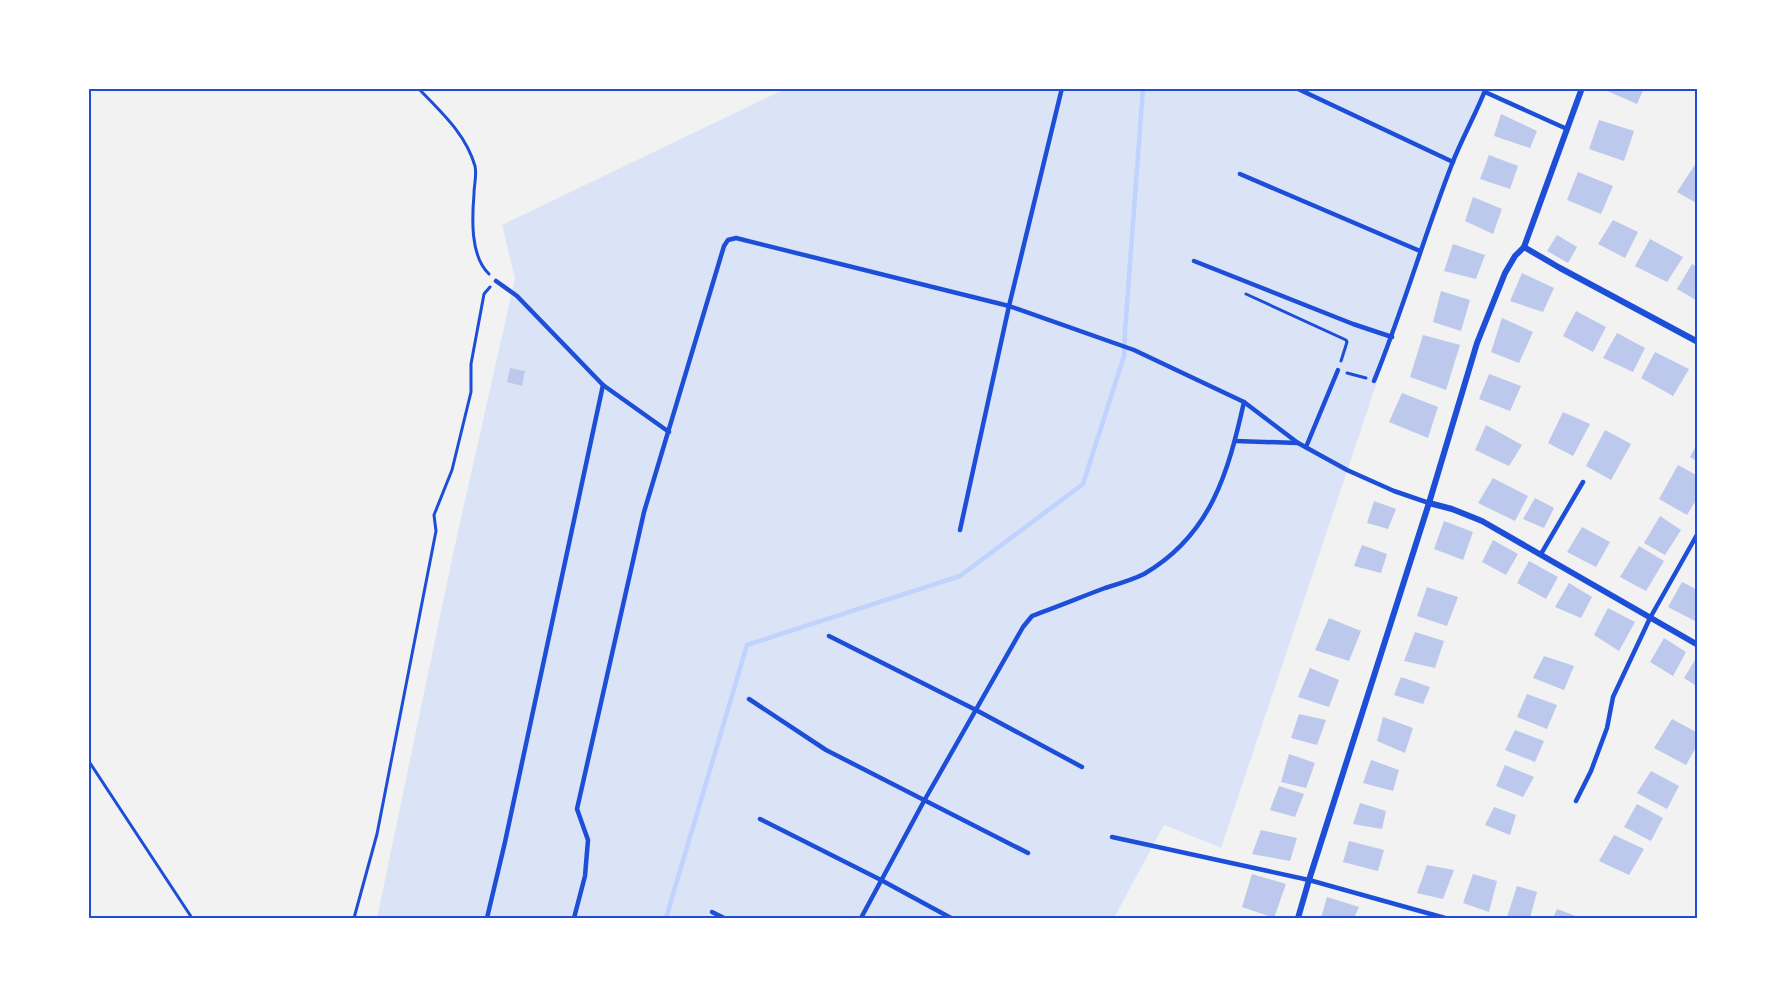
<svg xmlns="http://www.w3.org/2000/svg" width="1786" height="1007" font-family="'Source Serif 4',serif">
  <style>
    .green { fill: #dbe4f7 }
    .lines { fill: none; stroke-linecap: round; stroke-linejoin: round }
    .stream { stroke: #bfd3fe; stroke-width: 4.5 }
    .building { fill: #bdc9ec }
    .path { stroke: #1d4ed8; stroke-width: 3 }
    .service { stroke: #1d4ed8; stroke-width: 4.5 }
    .minor { stroke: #1d4ed8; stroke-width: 6 }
    .neatline { fill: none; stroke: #1d4ed8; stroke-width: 2 }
  </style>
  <rect width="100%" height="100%" fill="#f2f2f2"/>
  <path class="green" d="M785 89H1486L1453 162 1392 337 1221 848 1164 825 1114 918H377L453 554 515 278 502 225Z"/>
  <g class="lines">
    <path class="stream" d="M666 918 747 645 960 576 1083 484 1124 356 1125 331 1143 88"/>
  </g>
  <g class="building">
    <path d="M1606 88H1644L1637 104 1605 90Z"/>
    <path d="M1501 114 1537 131 1530 148 1494 136Z"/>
    <path d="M1599 120 1634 131 1624 161 1589 149Z"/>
    <path d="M1489 155 1518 166 1510 189 1480 179Z"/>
    <path d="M1698 160V204L1677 192Z"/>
    <path d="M1578 172 1613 186 1601 214 1567 200Z"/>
    <path d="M1473 197 1502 209 1493 234 1465 221Z"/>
    <path d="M1613 220 1638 232 1625 258 1598 244Z"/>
    <path d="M1557 235 1577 247 1568 263 1547 251Z"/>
    <path d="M1650 239 1683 257 1667 282 1635 266Z"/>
    <path d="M1453 244 1485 255 1476 279 1444 271Z"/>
    <path d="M1692 264 1698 267V301L1677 289Z"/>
    <path d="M1522 273 1554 288 1543 312 1510 301Z"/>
    <path d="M1441 291 1470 300 1461 331 1433 322Z"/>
    <path d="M1576 311 1606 327 1593 352 1563 336Z"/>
    <path d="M1502 318 1533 332 1519 363 1491 352Z"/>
    <path d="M1617 333 1645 348 1633 372 1603 358Z"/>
    <path d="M1423 335 1460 345 1446 390 1410 377Z"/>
    <path d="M1655 352 1689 369 1673 396 1641 378Z"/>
    <path d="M510 368 525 371 522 386 507 382Z"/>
    <path d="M1489 374 1521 386 1510 411 1479 399Z"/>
    <path d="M1402 393 1438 407 1428 438 1389 422Z"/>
    <path d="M1563 412 1590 424 1573 456 1548 443Z"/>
    <path d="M1486 425 1522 445 1509 466 1475 450Z"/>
    <path d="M1605 430 1631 444 1611 480 1586 466Z"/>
    <path d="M1698 442V462L1690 457Z"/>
    <path d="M1678 465 1698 476V497L1687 515 1659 499Z"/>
    <path d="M1493 478 1528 496 1515 521 1478 503Z"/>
    <path d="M1535 498 1554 508 1544 528 1523 519Z"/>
    <path d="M1374 501 1396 509 1388 529 1367 523Z"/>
    <path d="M1660 516 1681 530 1665 555 1644 543Z"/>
    <path d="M1444 521 1473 532 1463 560 1434 549Z"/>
    <path d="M1582 527 1610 542 1596 567 1567 552Z"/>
    <path d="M1493 540 1518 554 1506 575 1482 562Z"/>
    <path d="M1362 545 1387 554 1381 573 1354 566Z"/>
    <path d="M1639 546 1664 561 1646 591 1620 577Z"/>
    <path d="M1529 561 1558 577 1546 599 1517 583Z"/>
    <path d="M1682 582 1698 590 1697 622 1668 607Z"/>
    <path d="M1569 583 1592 597 1581 618 1555 607Z"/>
    <path d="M1427 587 1458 597 1447 626 1417 616Z"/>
    <path d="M1608 608 1635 622 1619 651 1594 635Z"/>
    <path d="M1329 618 1361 631 1349 661 1315 650Z"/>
    <path d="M1415 632 1444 641 1435 668 1404 661Z"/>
    <path d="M1664 638 1686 652 1673 676 1650 662Z"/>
    <path d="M1698 655V687L1684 678Z"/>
    <path d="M1544 656 1574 666 1564 690 1533 678Z"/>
    <path d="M1310 668 1339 680 1329 707 1298 697Z"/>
    <path d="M1401 677 1430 687 1423 704 1394 695Z"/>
    <path d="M1527 694 1557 705 1547 729 1517 717Z"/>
    <path d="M1299 714 1326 720 1317 745 1291 738Z"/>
    <path d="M1383 717 1413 728 1405 753 1377 741Z"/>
    <path d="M1672 719 1698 733V744L1686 765 1654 748Z"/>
    <path d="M1515 730 1544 741 1535 762 1505 750Z"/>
    <path d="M1289 754 1315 763 1306 788 1281 782Z"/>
    <path d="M1371 760 1399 770 1393 791 1363 783Z"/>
    <path d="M1505 765 1534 777 1523 797 1496 786Z"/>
    <path d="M1651 771 1679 786 1667 809 1637 793Z"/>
    <path d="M1279 786 1304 794 1295 817 1270 810Z"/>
    <path d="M1360 803 1386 811 1382 829 1353 824Z"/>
    <path d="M1637 804 1663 818 1651 841 1624 827Z"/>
    <path d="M1494 807 1516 815 1510 835 1485 825Z"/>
    <path d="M1261 830 1297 838 1290 861 1252 854Z"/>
    <path d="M1614 835 1644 849 1629 875 1599 861Z"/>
    <path d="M1349 841 1384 850 1378 871 1343 862Z"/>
    <path d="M1427 865 1454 870 1443 899 1417 893Z"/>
    <path d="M1252 874 1286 884 1274 918 1242 907Z"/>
    <path d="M1473 874 1497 881 1489 912 1463 903Z"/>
    <path d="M1517 886 1537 892 1530 918 1507 917Z"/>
    <path d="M1327 897 1359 907 1354 918H1321Z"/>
    <path d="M1557 909 1581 918H1553Z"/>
  </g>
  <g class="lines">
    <g class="path">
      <path d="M418 88C441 112 466 134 475 166 477 175 474 185 474 194 472 218 470 256 489 274"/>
      <path d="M1246 294 1346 340 1347 342 1341 361"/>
      <path d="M1347 373 1366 378"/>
      <path d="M88 760 192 918"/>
      <path d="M354 918 377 834 436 531 434 515 452 470 471 392V364L484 294 490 287"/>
    </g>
    <g class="service">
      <path d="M1296 88 1453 162"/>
      <path d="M1485 92 1567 129"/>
      <path d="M1240 174 1420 251"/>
      <path d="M1194 261 1353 324 1392 337"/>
      <path d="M496 281 517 296 603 385 669 432"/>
      <path d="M1374 381C1403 310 1424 236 1452 164 1462 138 1476 114 1486 88"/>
      <path d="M1235 441 1298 443"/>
      <path d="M1306 447 1338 370"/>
      <path d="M960 530 1009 306 1062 88"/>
      <path d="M1541 554 1583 482"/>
      <path d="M829 636 976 710 1082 767"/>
      <path d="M749 699 826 750 1028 853"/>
      <path d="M1576 801 1591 771 1607 728 1613 697 1650 618 1698 533"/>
      <path d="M760 819 881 880 951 918"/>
      <path d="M1112 837 1309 880 1445 918"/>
      <path d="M712 912 724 918"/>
      <path d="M487 918 505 842 603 385"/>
      <path d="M574 918 585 876 588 840 577 809 644 512 724 246 728 240 736 238 1009 306 1134 350 1244 402 1298 443 1347 470 1394 491 1429 503"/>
      <path d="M861 918 924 801 1023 627 1032 616C1057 607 1081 597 1105 588 1118 584 1132 580 1144 574 1211 535 1228 473 1244 402"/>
    </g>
    <g class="minor">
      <path d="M1524 247 1560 268 1698 342"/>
      <path d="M1429 503 1452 509 1482 521 1698 645"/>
      <path d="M1298 918 1309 880 1429 503 1477 343 1505 273 1515 256 1524 247 1582 88"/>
    </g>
  </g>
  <rect width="1786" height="1007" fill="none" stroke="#ffffff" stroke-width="180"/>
  <rect x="90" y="90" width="1606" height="827" class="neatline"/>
</svg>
